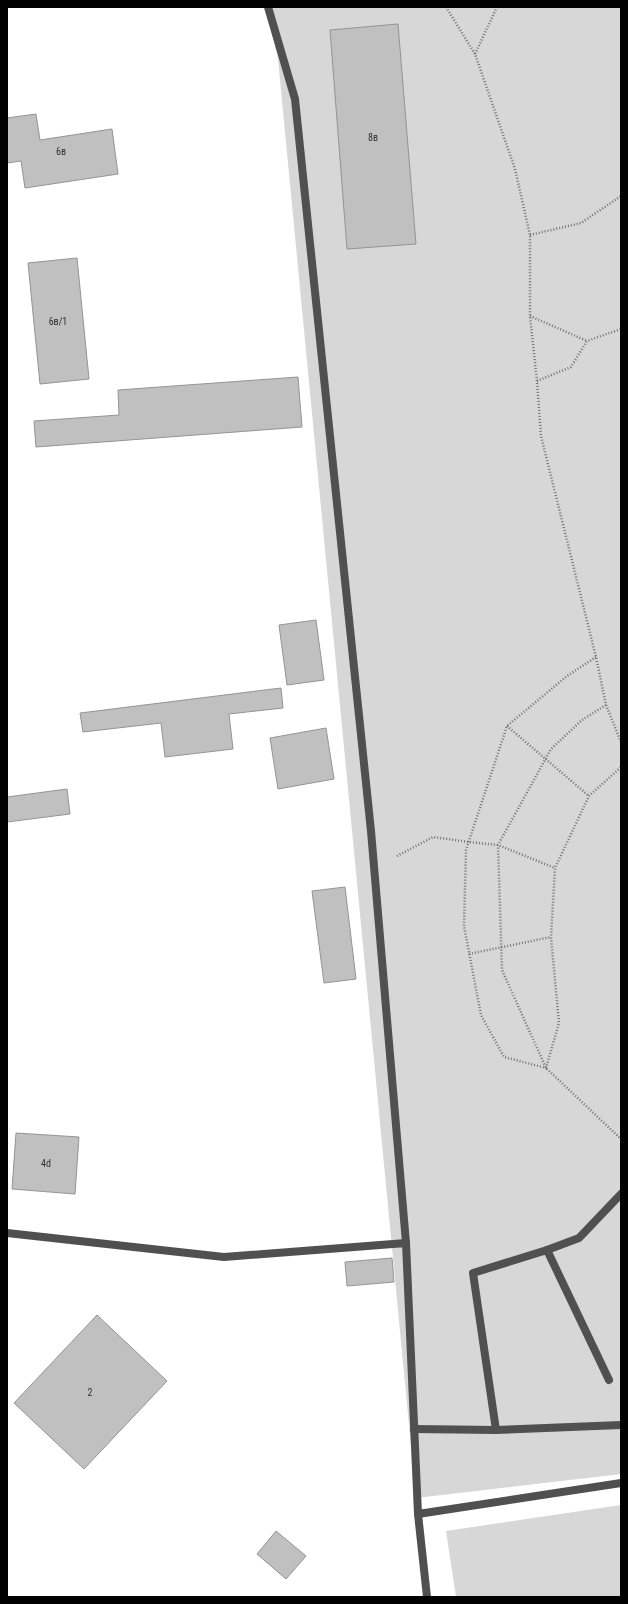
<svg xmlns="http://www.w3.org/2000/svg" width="628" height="1604" font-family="'Roboto Condensed',sans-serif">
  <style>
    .green { fill: #d7d7d7 }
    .building { fill: #c0c0c0; stroke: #949494 }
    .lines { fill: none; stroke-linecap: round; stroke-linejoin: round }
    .path { stroke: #727272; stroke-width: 2.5; stroke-dasharray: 1 2; stroke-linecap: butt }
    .lane { stroke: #505050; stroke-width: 8 }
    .street { stroke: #505050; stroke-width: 8 }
    .labels { text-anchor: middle; stroke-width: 3; stroke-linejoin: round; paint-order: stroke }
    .number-label { font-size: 10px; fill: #303030 }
  </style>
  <rect width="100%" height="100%" fill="#fff"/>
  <g class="green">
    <path d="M266 7H621V1474L416 1498 278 59Z"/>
    <path d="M621 1505V1597H456L446 1531Z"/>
  </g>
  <g class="building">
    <path d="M398 24 416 244 347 249 330 30Z"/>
    <path d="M36 114 40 140 112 129 118 174 25 188 21 161 7 163V118Z"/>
    <path d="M77 258 89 379 40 384 28 263Z"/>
    <path d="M298 377 302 427 36 447 34 421 119 415 118 390Z"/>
    <path d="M316 620 324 680 287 685 279 625Z"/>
    <path d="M281 688 283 708 229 714 233 749 165 757 161 723 83 732 80 713Z"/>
    <path d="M326 728 334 779 278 789 270 738Z"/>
    <path d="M67 789 70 814 7 822V797Z"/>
    <path d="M345 887 356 979 324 983 312 891Z"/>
    <path d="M16 1133 79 1137 75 1194 12 1189Z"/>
    <path d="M392 1258 394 1282 347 1286 345 1262Z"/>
    <path d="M97 1315 167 1381 84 1469 14 1403Z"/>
    <path d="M276 1531 306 1556 286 1579 257 1554Z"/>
  </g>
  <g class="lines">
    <g class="path">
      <path d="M446 7 475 54 515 169 530 235V316L537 381 541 436 596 657 606 705 582 720 551 749 498 845 502 970 546 1068 621 1139"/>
      <path d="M475 54 497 7"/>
      <path d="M530 235 581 223 621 196"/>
      <path d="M530 316 587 341"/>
      <path d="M537 381 571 367 587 341 621 329"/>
      <path d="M596 657 567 676 507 726 466 850 464 926 481 1015 504 1057 546 1068 559 1023 551 937 555 868 589 796 621 767"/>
      <path d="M606 705 621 742"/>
      <path d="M507 726 589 796"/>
      <path d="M397 856 433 837 469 842 498 845 555 868"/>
      <path d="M469 954 551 937"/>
    </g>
    <g class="lane">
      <path d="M268 7 295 99 371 831 406 1243"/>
      <path d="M7 1233 224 1257 406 1243 418 1514 621 1483"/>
      <path d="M547 1250 579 1238 621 1194"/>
      <path d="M414 1429 496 1430 473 1273 547 1250 609 1380"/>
      <path d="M418 1514 427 1597"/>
    </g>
    <path class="street" d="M496 1430 621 1425"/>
  </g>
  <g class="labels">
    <g class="number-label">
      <text x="373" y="141">8в</text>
      <text x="61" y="155">6в</text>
      <text x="58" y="325">6в/1</text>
      <text x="46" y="1167">4d</text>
      <text x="90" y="1396">2</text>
    </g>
  </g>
  <rect width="628" height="1604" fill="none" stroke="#000000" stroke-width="16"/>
</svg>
